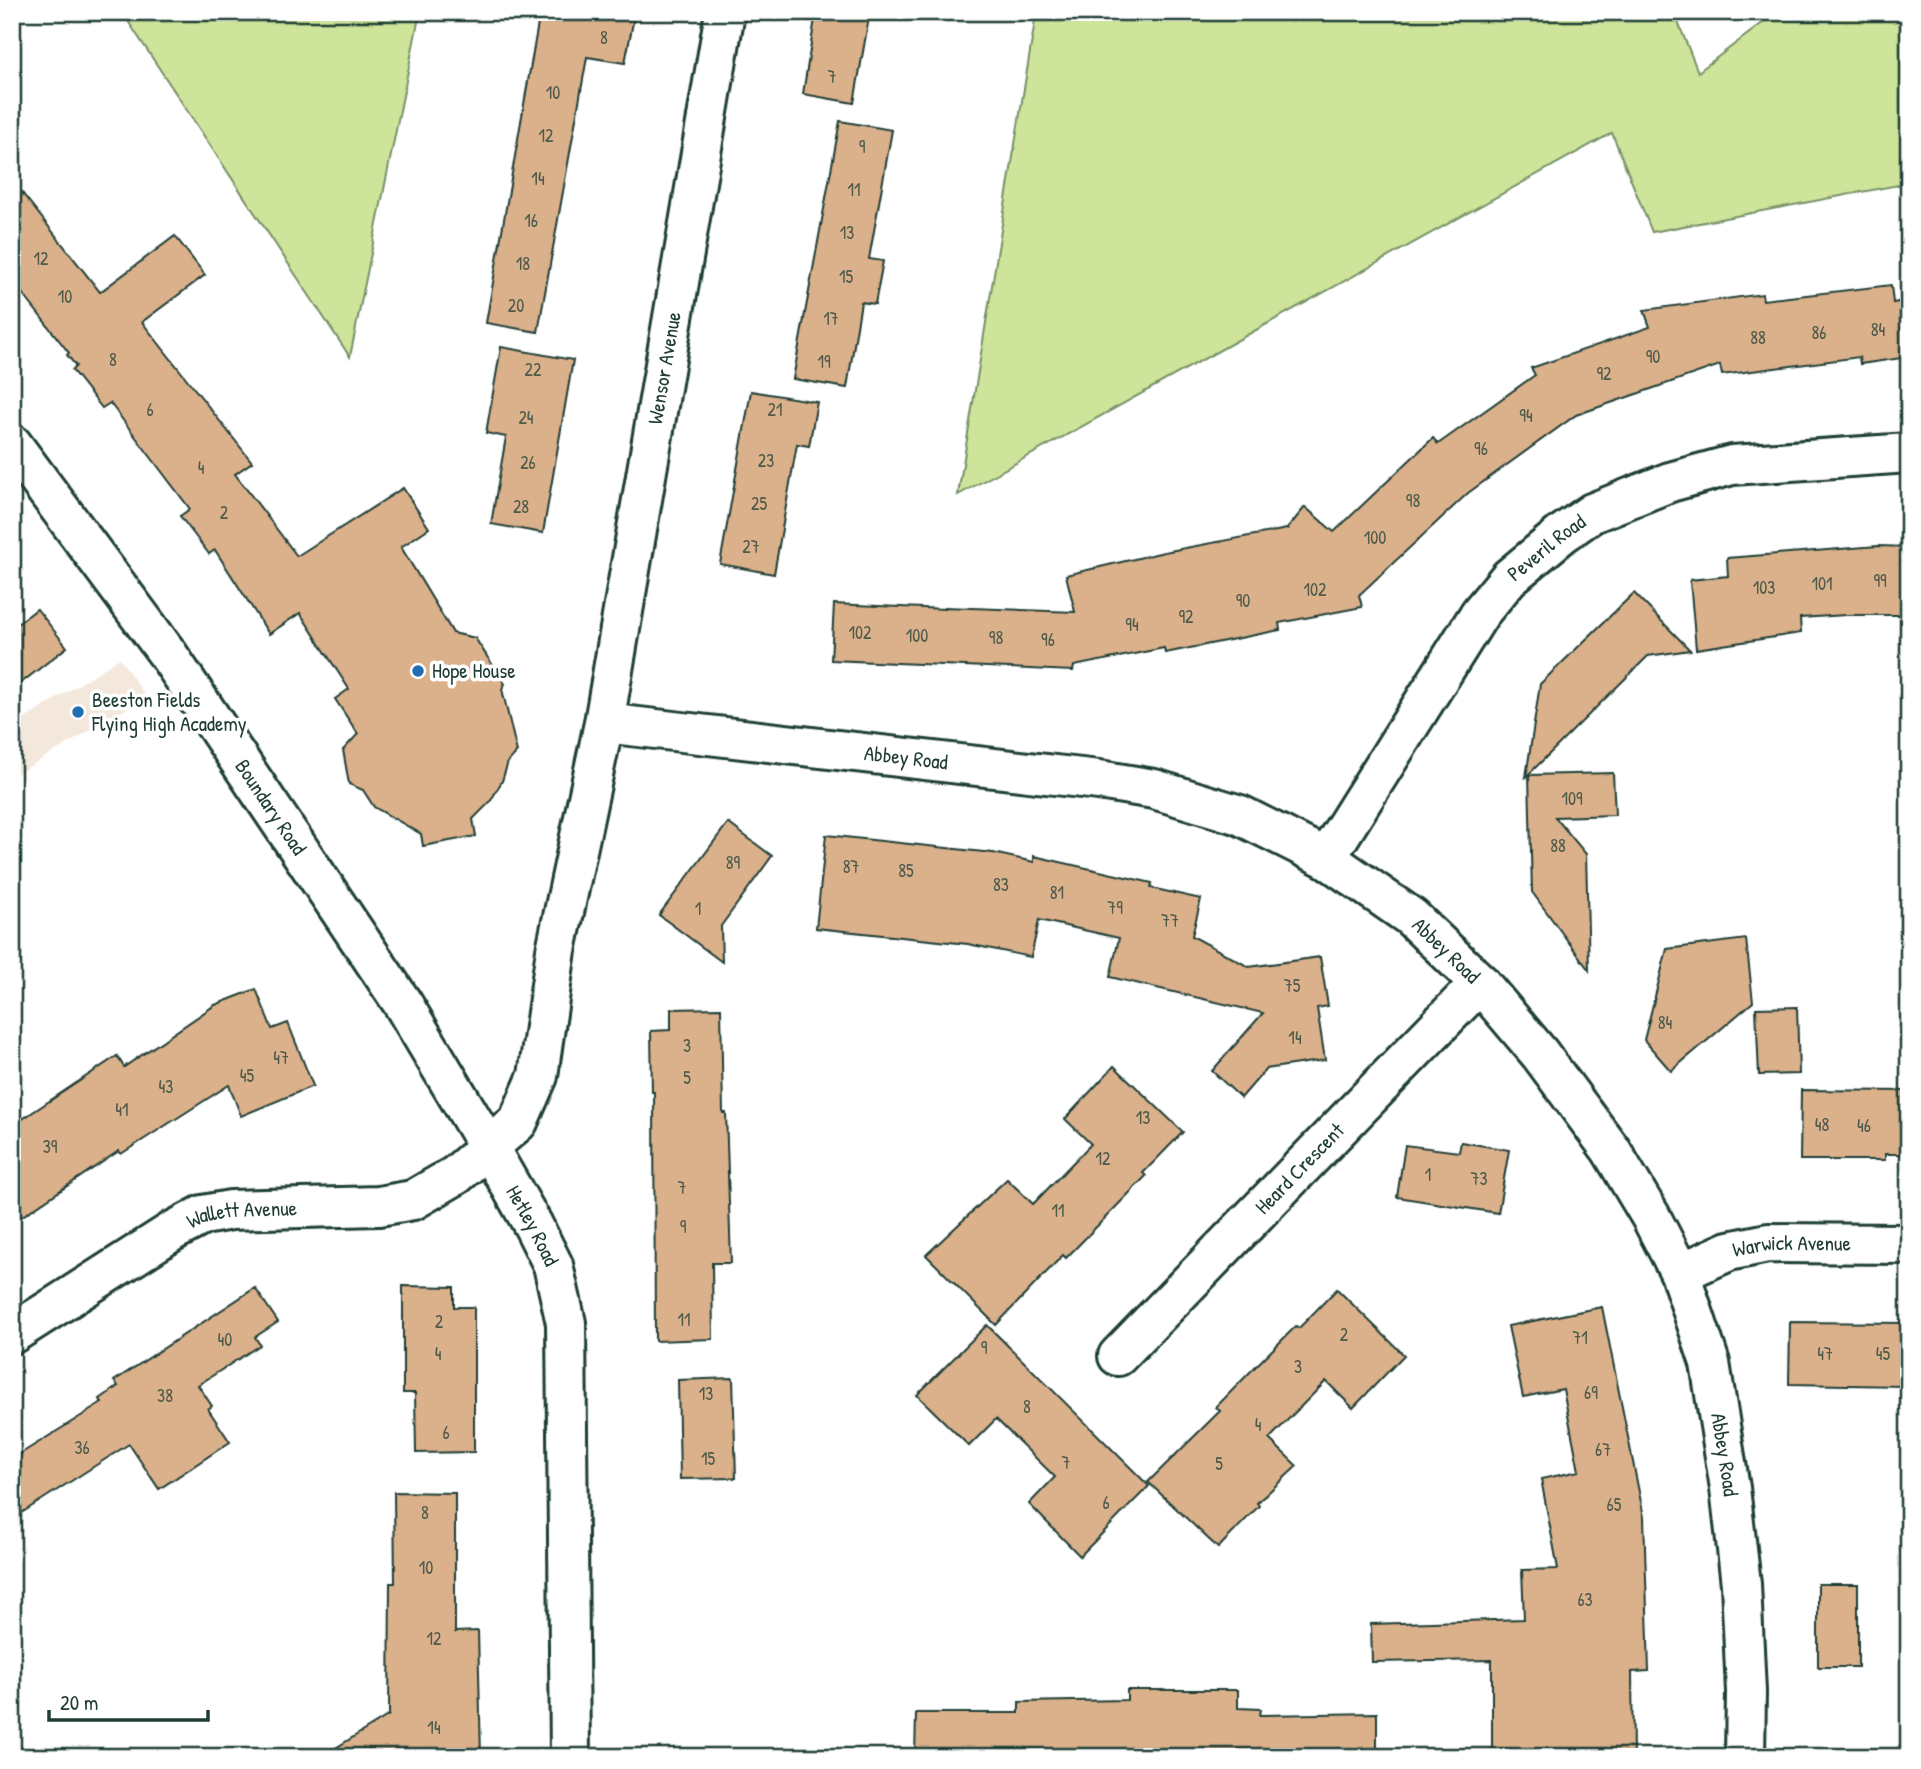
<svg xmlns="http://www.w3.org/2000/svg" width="1921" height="1769" font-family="'Patrick Hand',sans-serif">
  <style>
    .built { fill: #f4e8dc }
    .green { fill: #cee49a; stroke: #769067; stroke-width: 2 }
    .building { fill: #dbb18c; stroke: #1f3d34; stroke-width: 2 }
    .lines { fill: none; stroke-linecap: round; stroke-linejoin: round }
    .street-casing { stroke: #1f3d34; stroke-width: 44 }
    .street { stroke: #fff; stroke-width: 38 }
    .poi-dot { fill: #1f6fb2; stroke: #fff; stroke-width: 2.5 }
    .labels { text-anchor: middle; stroke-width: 7; stroke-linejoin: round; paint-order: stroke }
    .number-label { font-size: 18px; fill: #4e5a4a }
    .street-label { font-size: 21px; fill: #1f3d34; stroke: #fff }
    .poi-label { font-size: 21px; fill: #1f3d34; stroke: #fff; text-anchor: start }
  </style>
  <rect width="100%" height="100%" fill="#fff"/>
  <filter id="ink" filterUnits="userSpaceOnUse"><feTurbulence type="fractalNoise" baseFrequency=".0143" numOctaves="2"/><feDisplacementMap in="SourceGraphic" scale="14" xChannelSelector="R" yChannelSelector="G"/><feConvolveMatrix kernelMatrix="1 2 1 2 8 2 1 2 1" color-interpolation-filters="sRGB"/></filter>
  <g filter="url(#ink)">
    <path class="built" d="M120 658 146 697 12 777V727Z"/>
    <g class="green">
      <path d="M122 12H420L350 357Z"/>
      <path d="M1069 12H1674L1698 72 1777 12H1909V183L1652 232 1612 133 958 495 1036 15Z"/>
    </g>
    <g class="building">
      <path d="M540 12H635L625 63 587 57 538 332 486 323Z"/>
      <path d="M816 12H870L854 103 803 94Z"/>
      <path d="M840 121 892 130 869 259 883 261 875 304 861 302 847 388 793 379Z"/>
      <path d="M12 180 100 292 175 236 205 275 142 322 252 462 235 474 297 556 403 488 429 528 401 547 453 633 475 638 505 684 502 689 517 752 508 762 502 781 490 802 473 819 476 836 423 846 421 834 374 807 363 790 349 784 343 750 358 734 335 699 349 689 300 613 269 634 215 550 209 554 180 516 190 509 110 403 102 408 72 370 76 366 67 355 69 353 12 280Z"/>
      <path d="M1891 285 1893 303 1909 300V357L1860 364 1859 357 1722 375 1720 365 1576 415 1468 493 1359 595 1362 607 1279 623 1280 630 1165 653 1164 648 1074 666 1073 671 831 660 834 604 945 609V607L1075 612 1066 575 1164 552 1287 529 1305 507 1334 532 1433 438 1438 444 1535 375 1531 368 1650 327 1644 310 1762 294 1763 300Z"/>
      <path d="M501 347 573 360 543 533 491 524 506 437 486 433Z"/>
      <path d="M751 391 817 402 809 446 797 444 774 574 720 564Z"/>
      <path d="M1878 546 1909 547V615H1846L1800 618 1801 633 1696 649 1690 580 1728 576 1727 558Z"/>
      <path d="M1634 593 1690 650 1648 656 1526 777 1540 684Z"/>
      <path d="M37 609 67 647 12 690V628Z"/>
      <path d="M1613 773 1615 815 1555 817 1586 854 1589 970 1532 892 1529 775Z"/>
      <path d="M728 823 772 856 721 926 722 962 659 915Z"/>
      <path d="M826 835 993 853 1034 862V856L1152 883 1151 888 1201 899 1192 936 1249 967 1320 957 1328 1006 1317 1008 1325 1060 1266 1069 1241 1098 1212 1071 1263 1013 1110 977 1119 938 1039 920 1031 957 968 944 816 928Z"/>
      <path d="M1746 939 1753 1002 1671 1071 1644 1040 1667 949Z"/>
      <path d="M256 989 272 1029 288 1023 313 1086 241 1116 229 1085 121 1154 119 1151 12 1223V1126L117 1056 124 1067 215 1005Z"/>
      <path d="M1797 1007 1799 1074 1759 1075 1756 1008Z"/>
      <path d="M721 1008 723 1113H726L731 1263H712L713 1339 655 1341 654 1092H652L651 1031 671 1030V1009Z"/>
      <path d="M1114 1066 1183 1132 1143 1173 1146 1176 1066 1258 1063 1255 996 1325 926 1255 1007 1179 1033 1204 1091 1144 1065 1119Z"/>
      <path d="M1801 1090 1909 1091V1154H1885V1160H1800Z"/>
      <path d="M1461 1142 1509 1150 1498 1213 1397 1197 1405 1145 1459 1152Z"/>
      <path d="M403 1286 454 1287V1307H474V1452L416 1453 415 1393H403Z"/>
      <path d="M255 1288 278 1322 255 1337 260 1345 198 1385 212 1406 208 1409 230 1442 159 1489 129 1444 12 1519V1459L102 1403 100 1399 118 1386 114 1381Z"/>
      <path d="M1337 1289 1404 1355 1353 1408 1326 1381 1269 1439 1297 1466 1257 1503 1259 1506 1218 1548 1148 1482 1220 1411 1216 1407 1257 1365 1296 1326 1299 1328Z"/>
      <path d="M1602 1307 1644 1517 1649 1671 1632 1672 1633 1757H1492V1660L1372 1662 1371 1624 1524 1619 1522 1570 1558 1569 1541 1479 1579 1471 1563 1389 1523 1397 1508 1326Z"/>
      <path d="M1790 1322 1906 1323 1905 1386 1789 1384Z"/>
      <path d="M987 1325 1149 1486 1080 1556 1029 1504 1055 1477 996 1419 969 1446 917 1395Z"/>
      <path d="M733 1378 736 1478 680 1479 678 1380Z"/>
      <path d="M394 1492 455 1493V1632L478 1631 481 1757H321L389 1715 390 1583H395Z"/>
      <rect x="1818" y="1584" width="40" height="83"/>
      <path d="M1127 1690H1238V1708L1261 1709 1260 1715 1377 1713V1757H915L916 1713H1019V1702L1127 1700Z"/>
    </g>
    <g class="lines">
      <g class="street-casing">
        <g id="street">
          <path id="s1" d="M12 444 167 653 403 1004 489 1148 533 1225 553 1265 566 1323 570 1757"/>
          <path id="s2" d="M604 723 1099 780 1154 789 1240 815 1326 858 1411 917 1480 983 1540 1054 1611 1150 1651 1217 1680 1273 1710 1363 1730 1488 1741 1584 1746 1692 1745 1757"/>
          <path id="s3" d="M1326 858 1480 613 1509 578 1562 534 1592 513 1670 482 1732 465 1909 453"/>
          <path id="s4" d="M1680 1273 1729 1251 1768 1243 1909 1244"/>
          <path id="s5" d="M12 1334 173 1231 203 1215 231 1210 379 1206 413 1200 456 1175 518 1122 538 1076 556 950 604 723 725 12"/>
          <path id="s6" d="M1118 1356 1480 983"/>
        </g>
      </g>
      <use href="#street" class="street"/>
    </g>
  </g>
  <g class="poi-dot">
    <circle cx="418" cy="671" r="7"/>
    <circle cx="78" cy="712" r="7"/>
  </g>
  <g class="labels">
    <g class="number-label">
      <text x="604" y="44">8</text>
      <text x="832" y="83">7</text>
      <text x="553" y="99">10</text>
      <text x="546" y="142">12</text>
      <text x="862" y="153">9</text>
      <text x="538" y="185">14</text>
      <text x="854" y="196">11</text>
      <text x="531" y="227">16</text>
      <text x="847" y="239">13</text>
      <text x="41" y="265">12</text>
      <text x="523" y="270">18</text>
      <text x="846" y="283">15</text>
      <text x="65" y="303">10</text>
      <text x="516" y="312">20</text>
      <text x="831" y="325">17</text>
      <text x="1878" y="336">84</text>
      <text x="1819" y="339">86</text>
      <text x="1758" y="344">88</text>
      <text x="1653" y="363">90</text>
      <text x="113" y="366">8</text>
      <text x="824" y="368">19</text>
      <text x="533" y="376">22</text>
      <text x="1604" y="380">92</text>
      <text x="150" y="416">6</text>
      <text x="775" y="416">21</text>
      <text x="1526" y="422">94</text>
      <text x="526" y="424">24</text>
      <text x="1481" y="455">96</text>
      <text x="766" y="467">23</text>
      <text x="528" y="469">26</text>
      <text x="201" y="474">4</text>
      <text x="1413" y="507">98</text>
      <text x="759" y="510">25</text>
      <text x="521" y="513">28</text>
      <text x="224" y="519">2</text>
      <text x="1375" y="544">100</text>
      <text x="751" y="553">27</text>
      <text x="1880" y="587">99</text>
      <text x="1822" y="590">101</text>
      <text x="1764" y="594">103</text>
      <text x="1315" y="596">102</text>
      <text x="1243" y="607">90</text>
      <text x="1186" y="623">92</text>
      <text x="1132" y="631">94</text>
      <text x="860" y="639">102</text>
      <text x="917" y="642">100</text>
      <text x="996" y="644">98</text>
      <text x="1048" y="646">96</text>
      <text x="1572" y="805">109</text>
      <text x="1558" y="852">88</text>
      <text x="733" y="869">89</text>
      <text x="851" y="873">87</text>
      <text x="906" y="877">85</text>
      <text x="1001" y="891">83</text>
      <text x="1057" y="899">81</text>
      <text x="1115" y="914">79</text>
      <text x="698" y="915">1</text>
      <text x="1170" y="927">77</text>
      <text x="1292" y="992">75</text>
      <text x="1665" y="1029">84</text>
      <text x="1295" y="1044">14</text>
      <text x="687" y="1052">3</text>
      <text x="281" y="1064">47</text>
      <text x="247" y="1082">45</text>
      <text x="687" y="1084">5</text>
      <text x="166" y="1093">43</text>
      <text x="122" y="1116">41</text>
      <text x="1143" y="1124">13</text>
      <text x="1822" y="1131">48</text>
      <text x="1864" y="1132">46</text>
      <text x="50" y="1153">39</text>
      <text x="1103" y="1165">12</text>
      <text x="1428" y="1181">1</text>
      <text x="1479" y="1185">73</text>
      <text x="682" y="1194">7</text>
      <text x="1058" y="1217">11</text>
      <text x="683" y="1233">9</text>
      <text x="684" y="1326">11</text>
      <text x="439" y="1328">2</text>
      <text x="1344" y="1341">2</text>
      <text x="1580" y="1344">71</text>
      <text x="225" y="1346">40</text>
      <text x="984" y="1354">9</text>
      <text x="438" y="1360">4</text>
      <text x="1825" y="1360">47</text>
      <text x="1883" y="1360">45</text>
      <text x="1298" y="1373">3</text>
      <text x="1591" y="1399">69</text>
      <text x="706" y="1400">13</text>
      <text x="165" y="1402">38</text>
      <text x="1027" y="1413">8</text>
      <text x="1258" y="1431">4</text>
      <text x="446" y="1439">6</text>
      <text x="82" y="1454">36</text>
      <text x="1603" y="1456">67</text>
      <text x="708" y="1465">15</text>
      <text x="1066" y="1469">7</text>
      <text x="1219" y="1470">5</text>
      <text x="1106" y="1509">6</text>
      <text x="1614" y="1511">65</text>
      <text x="425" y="1519">8</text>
      <text x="426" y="1574">10</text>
      <text x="1585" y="1606">63</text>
      <text x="434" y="1645">12</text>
      <text x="434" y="1734">14</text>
    </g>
    <g class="street-label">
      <text dy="7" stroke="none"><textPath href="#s5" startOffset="1337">Wensor Avenue</textPath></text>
      <text dy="7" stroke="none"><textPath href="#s3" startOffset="383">Peveril Road</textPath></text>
      <text dy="7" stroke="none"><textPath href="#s2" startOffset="304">Abbey Road</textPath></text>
      <text dy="7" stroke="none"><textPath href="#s1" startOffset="446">Boundary Road</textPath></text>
      <text dy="7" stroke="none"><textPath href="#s2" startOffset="892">Abbey Road</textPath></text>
      <text dy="7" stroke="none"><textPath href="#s6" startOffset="261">Heard Crescent</textPath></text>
      <text dy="7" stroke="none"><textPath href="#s5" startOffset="264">Wallett Avenue</textPath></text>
      <text dy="7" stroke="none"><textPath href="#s1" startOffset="940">Hetley Road</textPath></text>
      <text dy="7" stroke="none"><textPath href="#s4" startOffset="117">Warwick Avenue</textPath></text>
      <text dy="7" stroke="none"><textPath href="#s2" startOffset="1480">Abbey Road</textPath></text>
    </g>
    <g class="poi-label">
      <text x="432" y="678">Hope House</text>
      <text x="92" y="707">Beeston Fields<tspan x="92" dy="24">Flying High Academy</tspan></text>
    </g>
  </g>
  <rect width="1921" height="1769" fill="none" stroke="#fff" stroke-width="42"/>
  <rect x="21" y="21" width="1879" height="1727" fill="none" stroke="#1f3d34" stroke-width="2.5" filter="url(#ink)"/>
  <path d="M49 1710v10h159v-10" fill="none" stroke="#1f3d34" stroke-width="3.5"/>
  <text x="60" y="1710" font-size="21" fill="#1f3d34" stroke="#ffffff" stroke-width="5" paint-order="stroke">20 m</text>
</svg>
